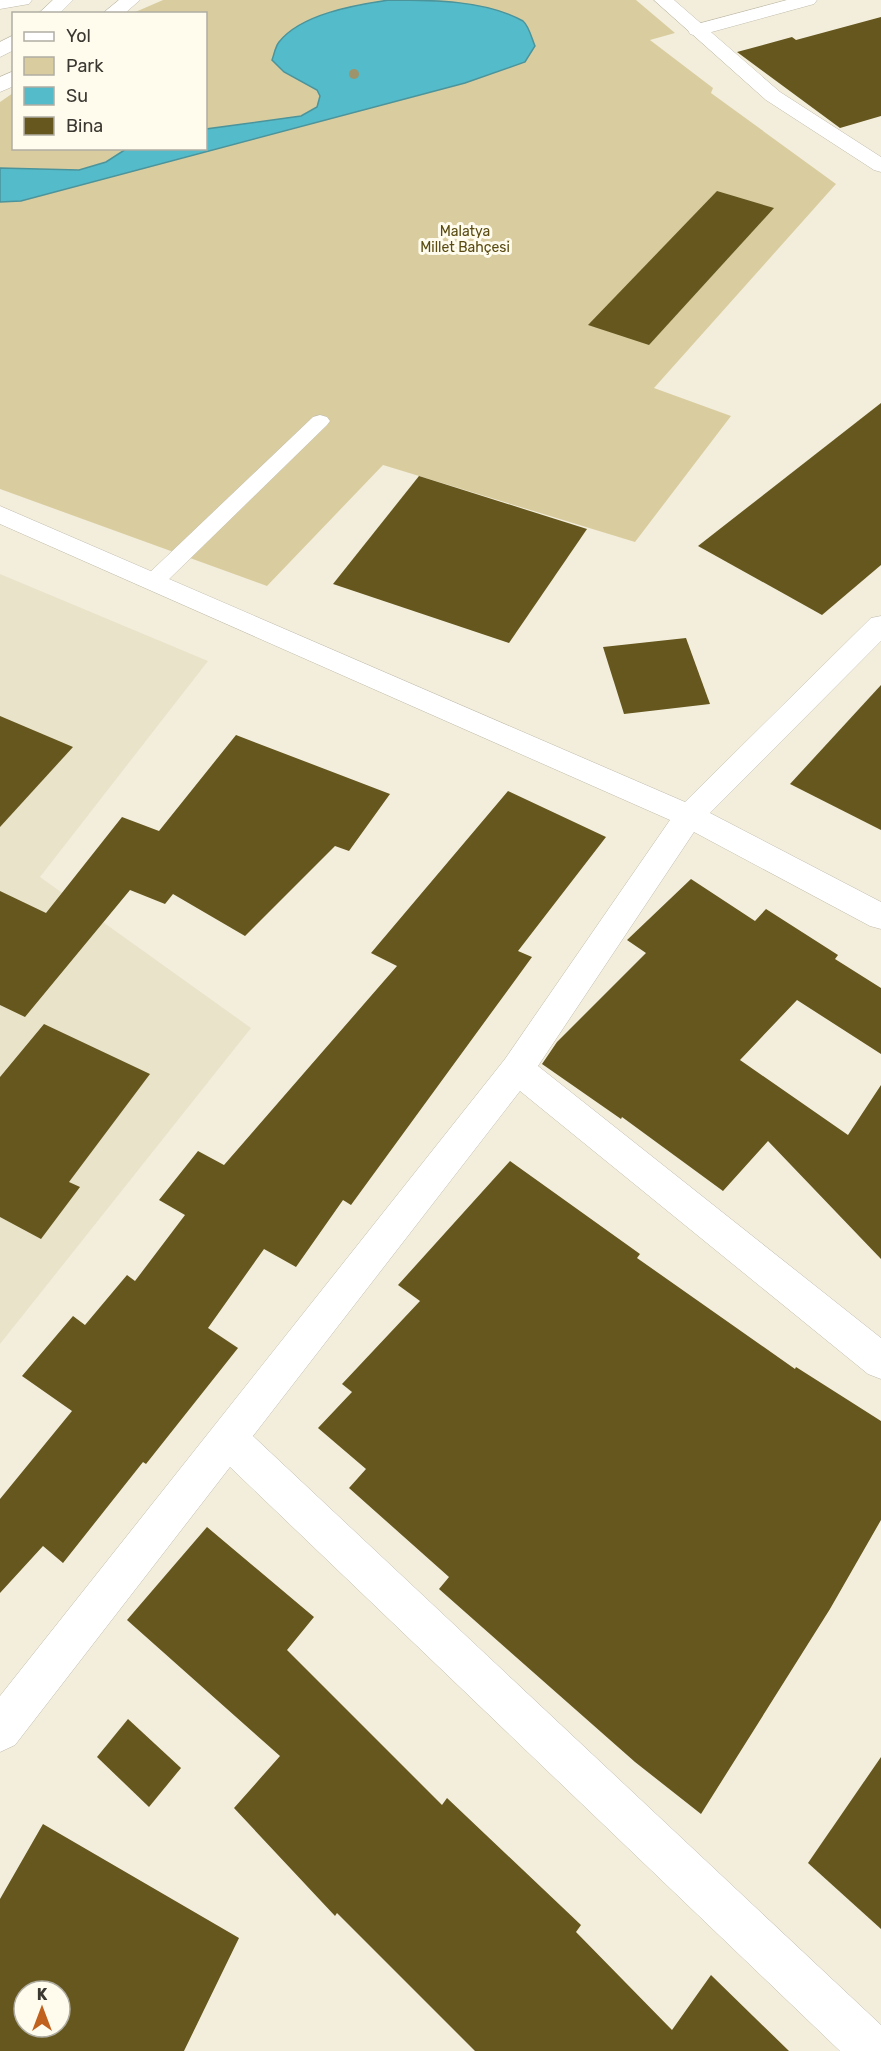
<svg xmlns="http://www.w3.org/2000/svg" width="881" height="2051" font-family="Rubik,sans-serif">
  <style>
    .built { fill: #e9e3c9 }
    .green { fill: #d9cda0 }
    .water { fill: #53bbc9; stroke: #4c949b; stroke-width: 1.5 }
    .building { fill: #65571e; fill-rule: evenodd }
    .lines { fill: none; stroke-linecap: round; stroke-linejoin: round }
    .service-casing { stroke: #bfbaa9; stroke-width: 1 }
    .pedestrian-casing { stroke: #bfbaa9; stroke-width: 1 }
    .minor-casing { stroke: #bfbaa9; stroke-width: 1 }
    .secondary-casing { stroke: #bfbaa9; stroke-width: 1 }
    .service { fill: #fff; fill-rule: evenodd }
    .pedestrian { fill: #fff; fill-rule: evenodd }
    .minor { fill: #fff; fill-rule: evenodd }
    .secondary { fill: #fff; fill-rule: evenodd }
    .tree { fill: #9e946c }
    .labels { text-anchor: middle; stroke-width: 6; stroke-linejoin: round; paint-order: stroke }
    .far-park-label { font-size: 14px; fill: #594b11; stroke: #fffbed }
  </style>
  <rect width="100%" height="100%" fill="#f3eedc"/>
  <path class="built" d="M0 574 208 661 40 877 251 1028 0 1344Z"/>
  <path class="green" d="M163 0H636L675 33 650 40 713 88 711 93 836 184 654 388 731 416 635 542 383 465 267 586 0 489V102L13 93 14 148H206V14L133 13Z"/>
  <path class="water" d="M389 0C431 0 486 0 523 21 529 26 532 39 535 46L525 62 465 83 21 201 0 202V168L79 170 106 162 126 149 206 148V129L301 116 317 107 320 96 317 90 284 72 272 60C274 55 275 47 279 42 301 14 355 5 389 0Z"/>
  <g class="building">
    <path d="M881 17V116L840 128 737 52 792 37 796 40Z"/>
    <path d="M717 191 774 208 649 345 588 325Z"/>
    <path d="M881 403V565L822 615 698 546Z"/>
    <path d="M419 476 587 529 509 643 333 584Z"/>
    <path d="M686 638 710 704 624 714 603 647Z"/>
    <path d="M881 685V830L790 784Z"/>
    <path d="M0 716 73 747 0 827Z"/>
    <path d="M236 735 390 794 349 851 335 846 245 936 173 894 165 904 130 890 25 1017 0 1005V891L46 913 122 817 159 831Z"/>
    <path d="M508 791 606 837 518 951 532 957 351 1205 343 1200 296 1267 264 1249 208 1328 238 1348 146 1464 143 1462 63 1563 43 1546 0 1593V1499L72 1411 22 1376 73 1316 85 1325 127 1275 135 1281 185 1215 159 1200 198 1151 224 1165 397 966 371 953Z"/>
    <path d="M691 879 755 921 766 909 838 955 835 959 881 988V1054L797 1000 740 1060 848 1135 881 1085V1259L768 1141 723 1191 622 1117 621 1119 542 1064 557 1042 646 953 627 940Z"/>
    <path d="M44 1024 150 1074 69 1182 80 1187 41 1239 0 1217V1077Z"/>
    <path d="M510 1161 640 1254 637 1258 795 1369 796 1367 881 1421V1520L830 1609 701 1814 635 1762 439 1589 449 1577 349 1488 366 1469 318 1428 352 1392 342 1384 420 1301 398 1285Z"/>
    <path d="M207 1527 314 1617 287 1650 442 1805 447 1798 581 1925 576 1932 672 2030 711 1975 789 2051H475L337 1913 335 1916 234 1808 280 1756 127 1620Z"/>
    <path d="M128 1719 181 1768 149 1807 97 1757Z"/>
    <path d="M881 1757V1929L808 1863Z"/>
    <path d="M43 1824 239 1938 184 2051H0V1899ZM24 1991H60V2027H24Z"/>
  </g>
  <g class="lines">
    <g class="service-casing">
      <path id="service" d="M320 415 327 417 330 421 327 425 162 586 154 588 146 586 143 581 146 576 313 417Z"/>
    </g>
    <g class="pedestrian-casing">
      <path id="pedestrian" d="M787 0H817L814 4 697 36 690 34 688 30 690 26Z"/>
    </g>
    <g class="minor-casing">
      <g id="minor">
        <path d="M654 0H674L780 92 881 157V172L874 170 766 100Z"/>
        <path d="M0 506 685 802 871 618 881 616V641L710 813 881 902V929L870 926 694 832 538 1066 881 1338V1379L868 1374 520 1091 253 1436 881 2025V2051H840L230 1467 15 1745 0 1752V1696L505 1059 670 820 0 524Z"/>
      </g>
    </g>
    <g class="secondary-casing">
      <g id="secondary">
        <path d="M0 0H32L29 4 0 9Z"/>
        <path d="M53 0H73L59 14H38Z"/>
        <path d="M119 0H140L124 14H102Z"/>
        <path d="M14 35V50L0 57V42Z"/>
        <path d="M14 71V86L0 92V77Z"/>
      </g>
    </g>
    <use href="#service" class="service"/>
    <use href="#pedestrian" class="pedestrian"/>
    <use href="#minor" class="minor"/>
    <use href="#secondary" class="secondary"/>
  </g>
  <circle class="tree" cx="354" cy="74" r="5"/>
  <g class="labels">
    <g class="far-park-label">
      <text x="465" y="236">Malatya<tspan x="465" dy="16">Millet Bahçesi</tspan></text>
    </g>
  </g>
  <rect x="12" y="12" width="195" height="138" fill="#fffbed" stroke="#b0ada2" stroke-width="1.5"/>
  <rect x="24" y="32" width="30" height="9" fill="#ffffff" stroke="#b0ada2" stroke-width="1.5"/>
  <text x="66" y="42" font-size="18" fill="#3a3831">Yol</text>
  <rect x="24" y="57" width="30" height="18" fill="#d9cda0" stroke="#b0ada2" stroke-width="1.5"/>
  <text x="66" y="72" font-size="18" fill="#3a3831">Park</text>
  <rect x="24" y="87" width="30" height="18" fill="#53bbc9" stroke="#b0ada2" stroke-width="1.5"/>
  <text x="66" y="102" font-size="18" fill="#3a3831">Su</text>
  <rect x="24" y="117" width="30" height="18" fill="#65571e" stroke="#b0ada2" stroke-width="1.5"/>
  <text x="66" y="132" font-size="18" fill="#3a3831">Bina</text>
  <g transform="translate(42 2009)"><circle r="28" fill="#fffbed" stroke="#b0ada2" stroke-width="1.5"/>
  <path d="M0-4.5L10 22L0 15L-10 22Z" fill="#c0611d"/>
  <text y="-9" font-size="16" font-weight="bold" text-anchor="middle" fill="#3a3831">K</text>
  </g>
</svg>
